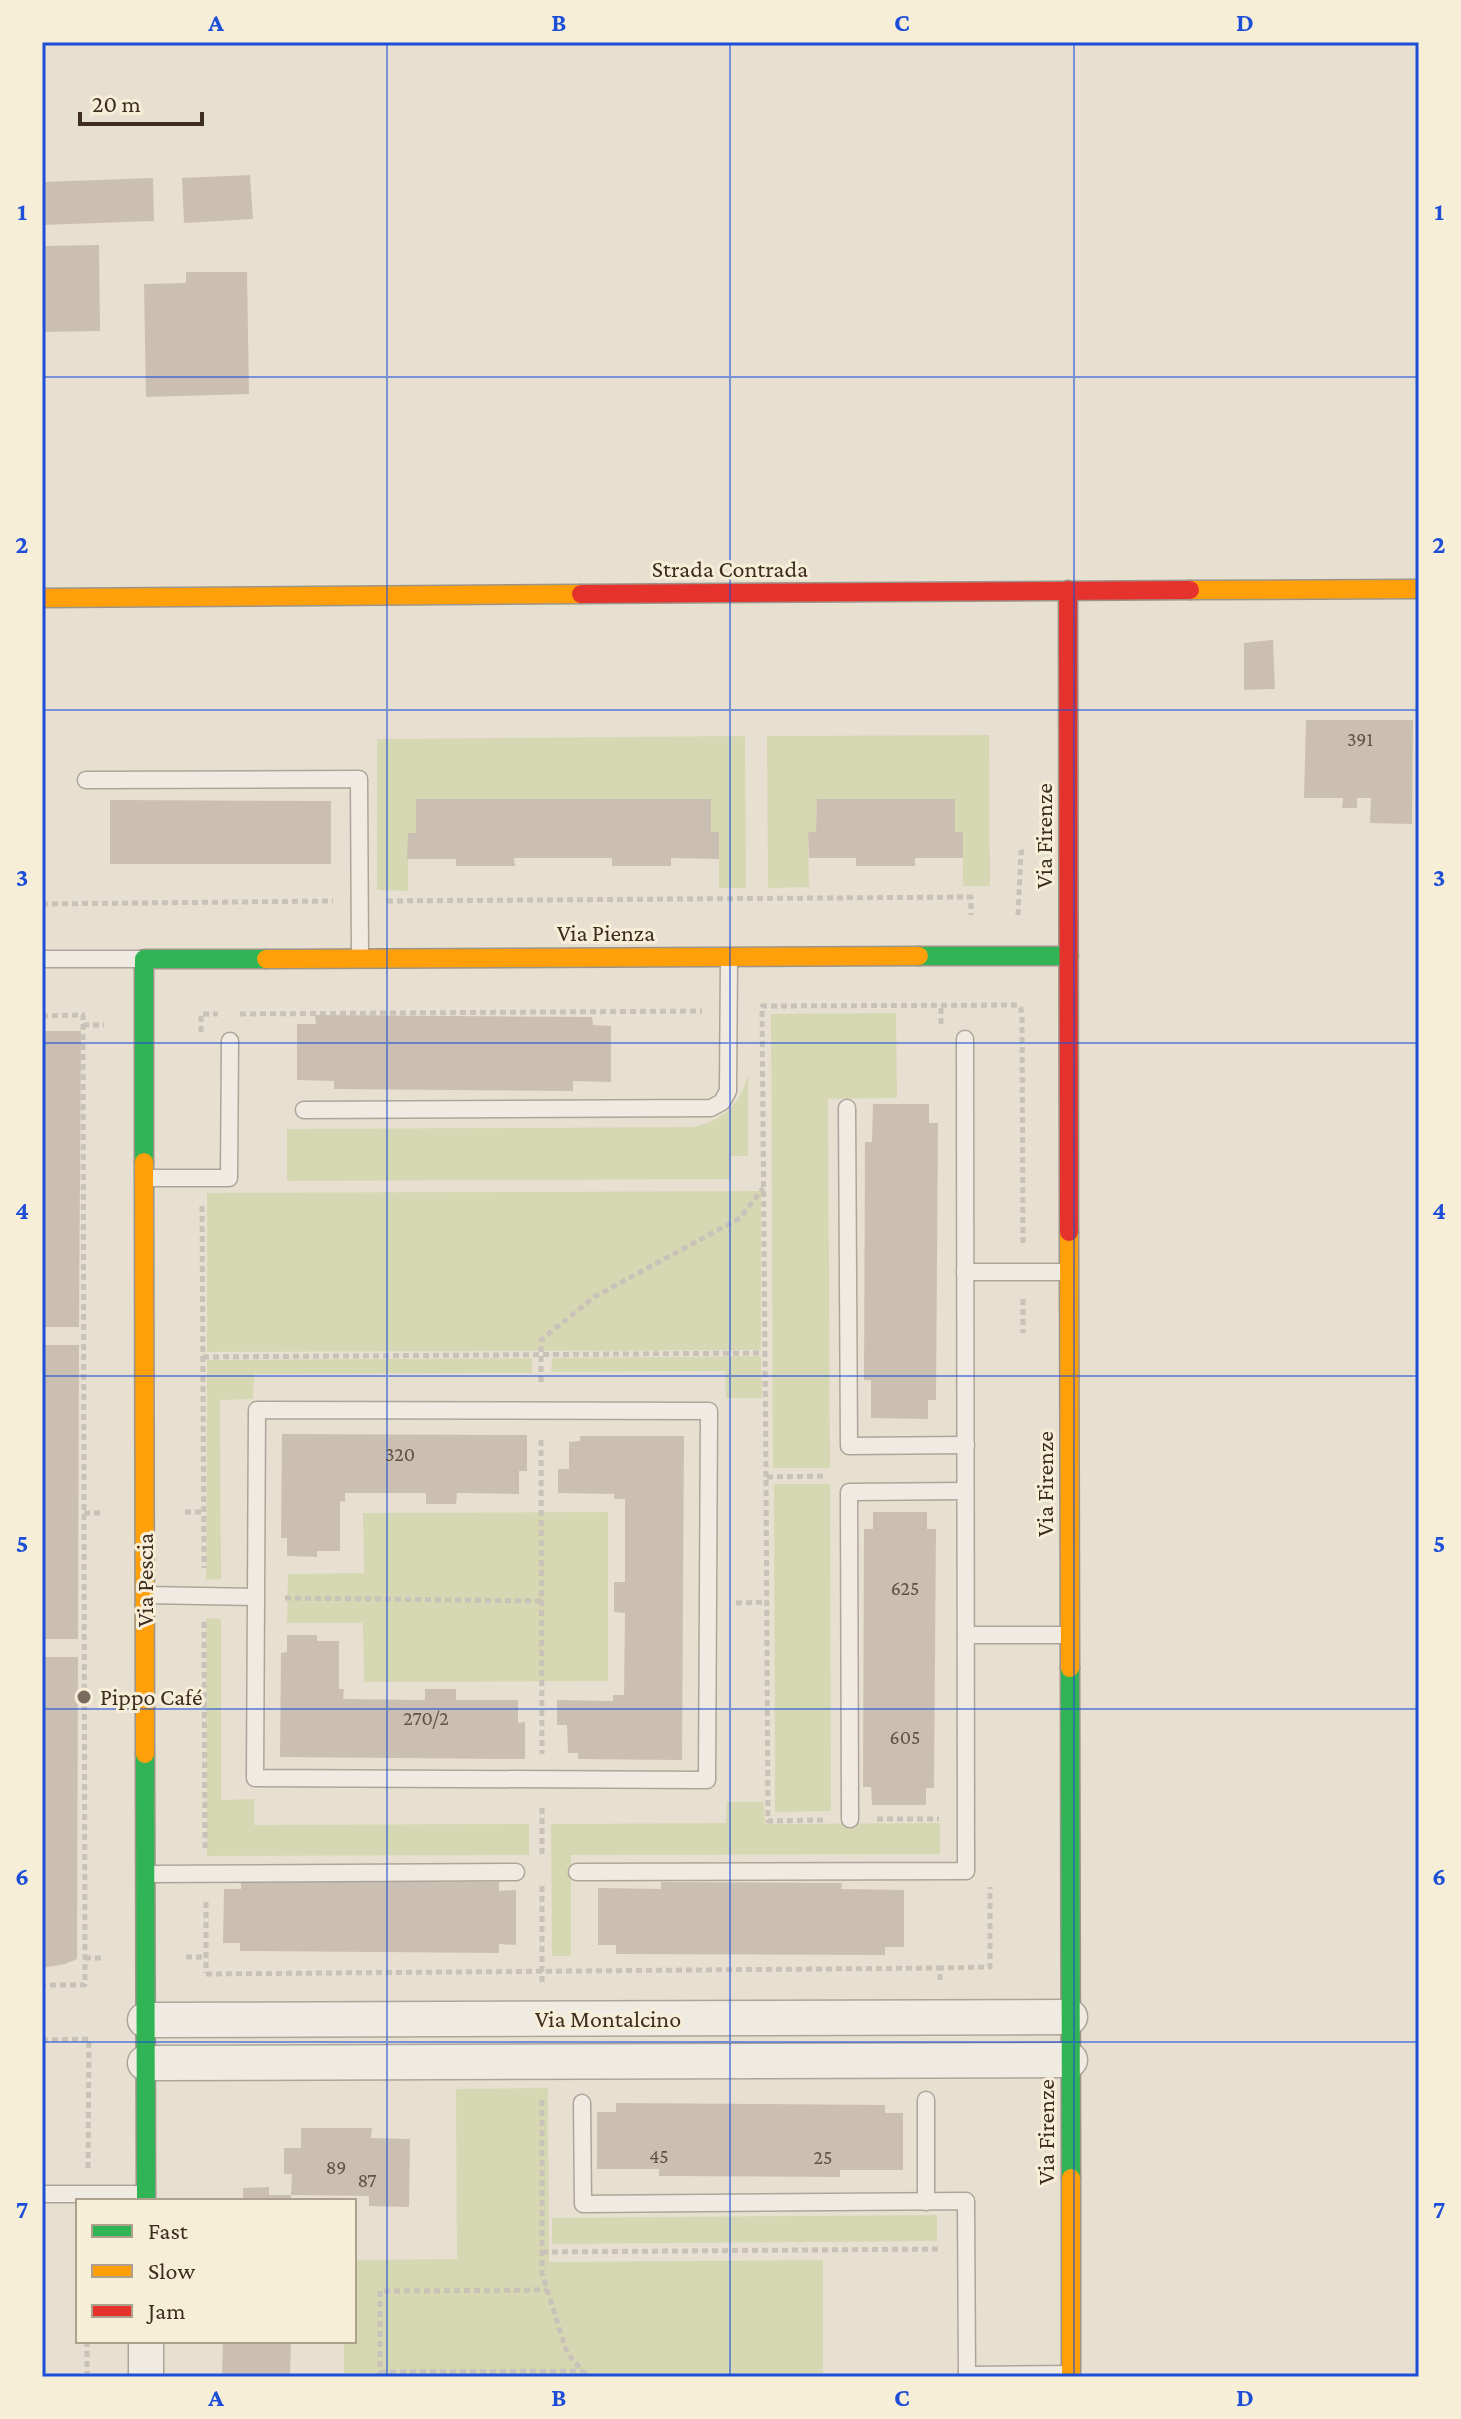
<svg xmlns="http://www.w3.org/2000/svg" width="1461" height="2419" font-family="'Crimson Pro',serif">
  <style>
    .green { fill: #d6d7b3 }
    .building { fill: #cbbfb2 }
    .lines { fill: none; stroke-linecap: round; stroke-linejoin: round }
    .lane-casing { stroke: #ada599; stroke-width: 19 }
    .street-casing { stroke: #ada599; stroke-width: 37 }
    .fast-casing { stroke: #9c958a; stroke-width: 21 }
    .slow-casing { stroke: #9c958a; stroke-width: 21 }
    .jam-casing { stroke: #9c958a; stroke-width: 21 }
    .path { stroke: #c8c2b9; stroke-width: 5; stroke-dasharray: 6 4; stroke-linecap: butt }
    .lane { stroke: #efebe3; stroke-width: 16 }
    .street { stroke: #efebe3; stroke-width: 34 }
    .fast { stroke: #30b455; stroke-width: 18 }
    .slow { stroke: #ff9f0a; stroke-width: 18 }
    .jam { stroke: #e5322d; stroke-width: 18 }
    .grid { fill: none; stroke: #1d4ed8; stroke-width: 2; stroke-opacity: 0.55 }
    .poi-dot { fill: #786c5e; stroke: #f7eed8; stroke-width: 3 }
    .labels { text-anchor: middle; stroke-width: 6; stroke-linejoin: round; paint-order: stroke }
    .number-label { font-size: 20px; fill: #605244 }
    .street-label { font-size: 24px; fill: #3d2e20; stroke: #f7eed8 }
    .poi-label { font-size: 24px; fill: #3d2e20; stroke: #f7eed8; text-anchor: start }
    .neatline { fill: none; stroke: #1d4ed8; stroke-width: 3 }
    .grid-label { font-size: 26px; text-anchor: middle; font-weight: bold; fill: #1d4ed8 }
  </style>
  <rect width="100%" height="100%" fill="#e7e0d1"/>
  <g class="green">
    <path d="M989 735 990 886H963V833L955 832 954 799H817L816 832H808L809 887 768 888 767 736Z"/>
    <path d="M745 736 746 888H719V833L711 832 710 799H416V833H408V891L377 890V739Z"/>
    <path d="M896 1013 897 1098 828 1099 830 1468H773L771 1014Z"/>
    <path d="M748 1075V1156H731V1179L287 1181V1129L694 1127C724 1120 740 1104 748 1075Z"/>
    <path d="M761 1191V1350L207 1352V1193Z"/>
    <path d="M761 1356 762 1398H726L725 1371 551 1372 552 1358Z"/>
    <path d="M532 1358V1373L254 1374 253 1399 220 1400 221 1579 206 1580 207 1360Z"/>
    <path d="M774 1484H830L831 1811 775 1812Z"/>
    <path d="M608 1512V1681L364 1682 363 1623H287L288 1574 364 1573 363 1513Z"/>
    <path d="M206 1618 221 1619V1800L254 1799V1825L529 1824V1855L207 1856Z"/>
    <path d="M727 1802H764L765 1824 940 1823V1854L571 1855V1956H552L551 1824 726 1823Z"/>
    <path d="M548 2088 549 2262 823 2260V2377H344V2341H354V2260L457 2259 456 2089Z"/>
    <path d="M937 2215V2241L552 2244V2218Z"/>
  </g>
  <g class="building">
    <path d="M250 175 253 219 184 223 182 178Z"/>
    <path d="M153 178 154 221 42 225V182Z"/>
    <path d="M99 245 100 331 42 332V246Z"/>
    <path d="M186 272H247L249 394 146 397 144 284 186 283Z"/>
    <path d="M1273 640 1275 689 1244 690V643Z"/>
    <path d="M1306 720H1413L1412 824 1370 823 1371 798H1357V808H1342L1343 798H1304Z"/>
    <path d="M416 799H711V832H719V859L671 858V866H612V858H514L515 866H456V859H407L408 833H416Z"/>
    <path d="M817 799H955V832H963V858H915V866H856V858H809L808 832H816Z"/>
    <path d="M110 800 331 801V864H110Z"/>
    <path d="M315 1015 592 1017 593 1025 611 1026V1082L573 1081V1091L334 1089V1081L297 1080V1024H316Z"/>
    <path d="M42 1031H81L79 1327H42Z"/>
    <path d="M873 1104H929V1123H938L936 1400H928V1419L871 1418V1380H864L865 1142H872Z"/>
    <path d="M42 1345H79L78 1639H42Z"/>
    <path d="M282 1434 527 1435V1471H519V1494L457 1493 456 1504H426V1493H345V1502L340 1501V1551H317V1557L287 1556V1538H281Z"/>
    <path d="M580 1436H684L682 1760 578 1759V1753H568L567 1725H557V1700L613 1701V1695H624L625 1613 614 1612V1582H625V1499H614V1494L558 1493V1469H569V1442L580 1441Z"/>
    <path d="M873 1512H927V1529H936L934 1788H926V1805H872L871 1787H863L864 1529H873Z"/>
    <path d="M287 1635H317V1641H339V1689H344L343 1699 425 1700V1689H456V1700H518V1723L525 1722V1759L280 1757 281 1653 287 1652Z"/>
    <path d="M42 1657H78L77 1959 65 1964 42 1968Z"/>
    <path d="M241 1881 499 1882V1891L516 1890V1945L499 1944V1953L240 1951V1943H223L224 1889H241Z"/>
    <path d="M661 1882 842 1883 841 1889 904 1890V1947H885V1955L616 1954V1945H598V1888L661 1889Z"/>
    <path d="M616 2103 885 2105V2113H903V2170H840V2177L659 2176V2169H597V2112H616Z"/>
    <path d="M301 2128H372L371 2138 410 2139 409 2207 369 2206V2196L291 2195 292 2174H284V2148H301Z"/>
    <path d="M269 2187V2195H291V2201H243V2188Z"/>
    <path d="M223 2341H291L290 2377H222Z"/>
  </g>
  <g class="lines">
    <g class="lane-casing">
      <g id="lane">
        <path d="M86 780 359 779 360 957"/>
        <path d="M42 959H142"/>
        <path d="M847 1108 849 1446 966 1445"/>
        <path d="M304 1110 711 1108 722 1102 728 1091 729 959"/>
        <path d="M145 1178H229L230 1041"/>
        <path d="M965 1272H1067"/>
        <path d="M146 1595 256 1597 257 1410 709 1411 707 1780 255 1778 256 1597"/>
        <path d="M966 1635H1068"/>
        <path d="M850 1819 849 1492 965 1491"/>
        <path d="M577 1872 966 1871 965 1039"/>
        <path d="M147 1874 516 1872"/>
        <path d="M926 2100V2202"/>
        <path d="M582 2103 583 2204 966 2201 967 2377"/>
        <path d="M42 2194H144"/>
        <path d="M967 2375 1070 2374"/>
      </g>
    </g>
    <g class="street-casing">
      <g id="street">
        <path d="M145 2020 1070 2017"/>
        <path d="M145 2063 1070 2060"/>
        <path d="M146 2341V2377"/>
      </g>
    </g>
    <g class="fast-casing">
      <g id="fast">
        <path d="M919 956H1069"/>
        <path d="M144 1162V959H266"/>
        <path d="M1070 1668 1071 2178"/>
        <path d="M145 1754 146 2201"/>
      </g>
    </g>
    <g class="slow-casing">
      <g id="slow">
        <path d="M1190 590 1419 589"/>
        <path d="M42 598 581 594"/>
        <path d="M266 959 919 956"/>
        <path d="M144 1162 145 1754"/>
        <path d="M1069 1232 1070 1668"/>
        <path d="M1071 2178V2377"/>
      </g>
    </g>
    <g class="jam-casing">
      <g id="jam">
        <path d="M1068 590 1069 1232"/>
        <path d="M581 594 1190 590"/>
      </g>
    </g>
    <g class="path">
      <path d="M387 901 971 897V915"/>
      <path d="M42 904 333 901"/>
      <path d="M1018 915 1021 852H1027"/>
      <path d="M240 1014 702 1011"/>
      <path d="M42 1016 83 1015 85 1985H42"/>
      <path d="M941 1024V1005"/>
      <path d="M83 1025H104"/>
      <path d="M201 1032V1014H218"/>
      <path d="M202 1206 204 1568"/>
      <path d="M1023 1299V1333"/>
      <path d="M203 1357 765 1353"/>
      <path d="M541 1382V1340L594 1297 740 1218 763 1188"/>
      <path d="M541 1440 542 1754"/>
      <path d="M766 1477 762 1006 1018 1005 1021 1009 1022 1016 1023 1245"/>
      <path d="M185 1512H204"/>
      <path d="M84 1513H103"/>
      <path d="M285 1598 542 1601"/>
      <path d="M736 1603 767 1602"/>
      <path d="M204 1622 205 1848"/>
      <path d="M542 1808V1858"/>
      <path d="M877 1819H939"/>
      <path d="M823 1820 768 1821 766 1477 826 1476"/>
      <path d="M206 1902V1973"/>
      <path d="M186 1957H206"/>
      <path d="M85 1958H104"/>
      <path d="M206 1974 940 1968"/>
      <path d="M940 1980V1968L990 1967V1887"/>
      <path d="M542 1982V1884"/>
      <path d="M42 2040 89 2039 88 2168"/>
      <path d="M542 2100V2273L567 2353 588 2377"/>
      <path d="M542 2252 941 2249"/>
      <path d="M380 2372 582 2371"/>
      <path d="M87 2377V2341"/>
      <path d="M380 2377V2291L547 2290"/>
    </g>
    <use href="#lane" class="lane"/>
    <use href="#street" class="street"/>
    <use href="#fast" class="fast"/>
    <use href="#slow" class="slow"/>
    <use href="#jam" class="jam"/>
  </g>
  <path class="grid" d="M387 42V2377M730 42V2377M1074 42V2377M42 377H1419M42 710H1419M42 1043H1419M42 1376H1419M42 1709H1419M42 2042H1419"/>
  <circle class="poi-dot" cx="84" cy="1697" r="8"/>
  <g class="labels">
    <g class="number-label">
      <text x="1360" y="746">391</text>
      <text x="400" y="1461">320</text>
      <text x="905" y="1595">625</text>
      <text x="426" y="1725">270/2</text>
      <text x="905" y="1744">605</text>
      <text x="659" y="2163">45</text>
      <text x="823" y="2164">25</text>
      <text x="336" y="2174">89</text>
      <text x="367" y="2187">87</text>
    </g>
    <g class="street-label">
      <text x="730" y="577">Strada Contrada</text>
      <text transform="translate(1044 836) rotate(-90)" y="8">Via Firenze</text>
      <text x="606" y="941">Via Pienza</text>
      <text transform="translate(1045 1484) rotate(-90)" y="8">Via Firenze</text>
      <text transform="translate(145 1580) rotate(-90)" y="8">Via Pescia</text>
      <text x="608" y="2027">Via Montalcino</text>
      <text transform="translate(1046 2132) rotate(-90)" y="8">Via Firenze</text>
    </g>
    <g class="poi-label">
      <text x="100" y="1705">Pippo Café</text>
    </g>
  </g>
  <rect width="1461" height="2419" fill="none" stroke="#f7eed8" stroke-width="88"/>
  <rect x="76" y="2199" width="280" height="144" fill="#f7eed8" stroke="#ada18e" stroke-width="2"/>
  <rect x="92" y="2225" width="40" height="12" fill="#30b455" stroke="#ada18e" stroke-width="2"/>
  <text x="148" y="2239" font-size="24" fill="#3d2e20">Fast</text>
  <rect x="92" y="2265" width="40" height="12" fill="#ff9f0a" stroke="#ada18e" stroke-width="2"/>
  <text x="148" y="2279" font-size="24" fill="#3d2e20">Slow</text>
  <rect x="92" y="2305" width="40" height="12" fill="#e5322d" stroke="#ada18e" stroke-width="2"/>
  <text x="148" y="2319" font-size="24" fill="#3d2e20">Jam</text>
  <path d="M80 112v12h122v-12" fill="none" stroke="#3d2e20" stroke-width="4"/>
  <text x="92" y="112" font-size="24" fill="#3d2e20" stroke="#f7eed8" stroke-width="6" paint-order="stroke">20 m</text>
  <rect x="44" y="44" width="1373" height="2331" class="neatline"/>
  <g class="grid-label">
    <text x="216" y="31">A</text>
    <text x="559" y="31">B</text>
    <text x="902" y="31">C</text>
    <text x="1245" y="31">D</text>
    <text x="22" y="220">1</text>
    <text x="1439" y="220">1</text>
    <text x="22" y="553">2</text>
    <text x="1439" y="553">2</text>
    <text x="22" y="886">3</text>
    <text x="1439" y="886">3</text>
    <text x="22" y="1219">4</text>
    <text x="1439" y="1219">4</text>
    <text x="22" y="1552">5</text>
    <text x="1439" y="1552">5</text>
    <text x="22" y="1885">6</text>
    <text x="1439" y="1885">6</text>
    <text x="22" y="2218">7</text>
    <text x="1439" y="2218">7</text>
    <text x="216" y="2406">A</text>
    <text x="559" y="2406">B</text>
    <text x="902" y="2406">C</text>
    <text x="1245" y="2406">D</text>
  </g>
</svg>
